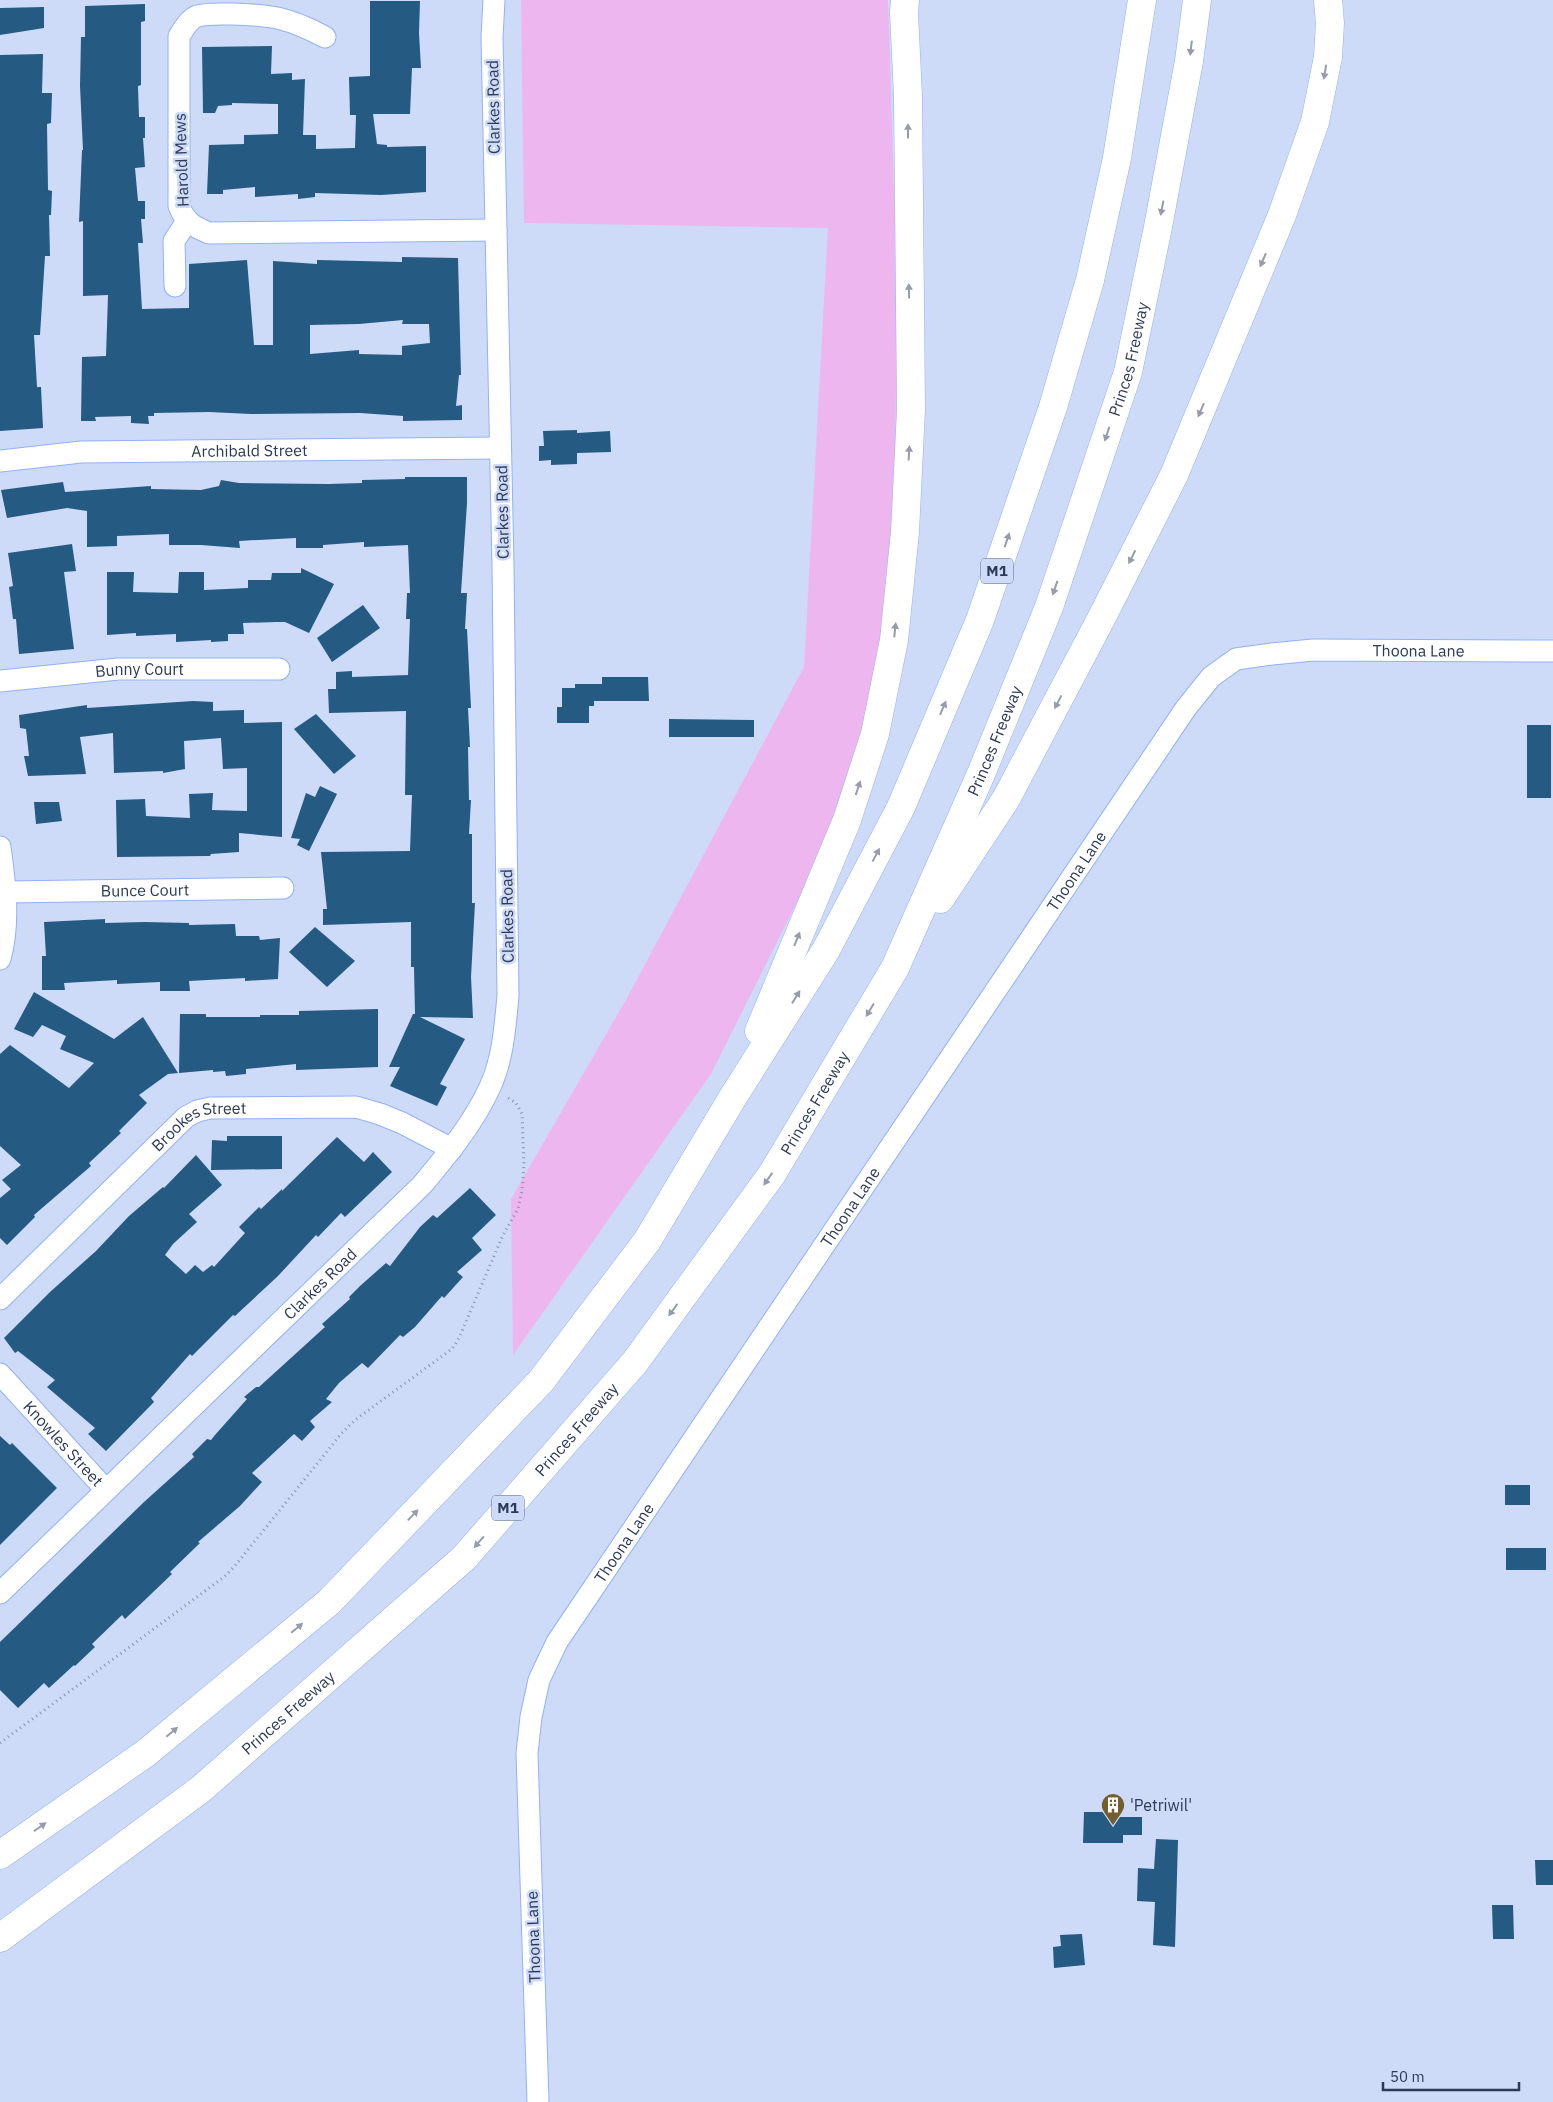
<svg xmlns="http://www.w3.org/2000/svg" width="1553" height="2102" font-family="'IBM Plex Sans',sans-serif">
  <style>
    .green { fill: #eeb6ef }
    .building { fill: #255a83; fill-rule: evenodd }
    .lines { fill: none; stroke-linecap: round; stroke-linejoin: round }
    .minor-casing { stroke: #92b1f8; stroke-width: 23 }
    .highway-casing { stroke: #92b1f8; stroke-width: 29 }
    .path { stroke: #8593b0; stroke-width: 3; stroke-dasharray: 1 4; stroke-linecap: butt }
    .minor { stroke: #fff; stroke-width: 21 }
    .highway { stroke: #fff; stroke-width: 28 }
    .oneway { fill: #969cab }
    .labels { text-anchor: middle; stroke-width: 5; stroke-linejoin: round; paint-order: stroke }
    .shield { fill: #cddbf8; stroke: #5d6a87; stroke-width: 1 }
    .shield-label { font-size: 15px; font-weight: bold; fill: #2d3a57 }
    .street-label { font-size: 16px; fill: #2d3a57; stroke: #cddbf8 }
    .poi-label { font-size: 16px; fill: #2d3a57; stroke: #cddbf8; text-anchor: start }
  </style>
  <rect width="100%" height="100%" fill="#cddbf8"/>
  <path class="green" d="M521 0H888L897 282 895 480 891 564 872 691 856 748 837 812 814 868 711 1074 513 1355 511 1199 627 998 804 667 828 228 524 223Z"/>
  <g class="building">
    <path d="M370 1H420L419 33 421 68H412L410 114H373L377 144 387 145V147L426 146V192L381 195 315 193V197L298 199V194L255 197V187L223 190V194H207L209 145 244 144V135L278 134V104L232 103V105L218 106 215 113H203L202 47 272 46 271 74 292 73V80L305 79 303 135H316V149L355 148 356 115H350L349 77 370 76Z"/>
    <path d="M145 4V21L141 22V85L138 86 139 117H145V138H143L145 167 135 168 138 201H145V219H141L143 243H138L142 309 189 308V264L247 260 254 345H273V261L317 264V260L402 262V257L458 258 461 375H459L456 406 462 405V420L403 421V416L360 413 251 414 209 412 154 413V416H148L149 424 131 423V416L95 417 96 421H81L82 357 106 356 108 295 83 296V221L79 222 82 150H83L80 86 81 37H85V6ZM403 320 402 324H429L430 343 402 346V355L359 354V350L310 354V325L359 324Z"/>
    <path d="M44 7V28L0 35V8Z"/>
    <path d="M43 54 42 93H52L51 123 47 124 48 190 52 191 51 215H49L50 256H45L40 335H34L37 387H41L43 428 0 431V55Z"/>
    <path d="M577 430V433L610 431 611 452 577 453V464L551 465V460L539 461V446H544L543 431Z"/>
    <path d="M405 477H467V503L461 593H467L465 629H467L471 708H468L470 747H468L469 800H471L469 834H472V903H475L471 977 473 1018 420 1017 465 1039 440 1084 447 1087 437 1106 390 1086 400 1067H389L413 1014H415L414 967H411V922L323 925V909H327L321 852 410 851 412 795H405L406 711 329 713 328 689H336V672L352 671V677L408 675 410 619H406L407 593H410L408 545 364 547V542L323 545V548H296V538L239 541 240 548 201 545H169V534L117 536V546L87 547V511L67 508 7 518 1 490 63 482 65 492 151 486V489L201 490 219 486 221 480 239 483 328 484 362 483V480L405 479Z"/>
    <path d="M72 544 76 571 64 572 74 649 19 654 16 619H13L9 587 13 586 8 553Z"/>
    <path d="M301 568 334 584 309 633 285 622H276L243 623 244 634H228V641L211 642V640L176 642V634L136 636V633L107 635V572H134L133 592 178 593 179 572H204V590L248 588V580H271L272 573H301Z"/>
    <path d="M363 605 380 628 332 662 317 638Z"/>
    <path d="M602 677H648L649 701H594V706H589V723H557V707H562V688H575V684H602Z"/>
    <path d="M193 701 213 702V711L244 710V723L282 722V837L239 833V852L211 854 210 856 117 857 116 800 145 799 146 816 190 818 189 794 213 793 212 810 247 811V768L223 769 221 738 184 741 185 769 163 773V771L114 773 113 733 80 737 86 774 28 776 24 756H29L26 729 20 728 19 715 87 705V708Z"/>
    <path d="M316 714 356 756 334 774 294 729Z"/>
    <path d="M669 719 754 720V737H669Z"/>
    <rect x="1527" y="725" width="24" height="73"/>
    <path d="M320 786 337 794 309 851 297 845 300 839 291 838 306 793 315 797Z"/>
    <path d="M34 802H59L62 821 36 824Z"/>
    <path d="M105 919V923L145 922 189 923V925L235 924 236 936H259L260 940 280 938 278 979 245 981V978L189 981 190 991H160V982L117 984V980L64 983 65 990H42V956H46L44 922Z"/>
    <path d="M315 927 355 961 327 987 289 952Z"/>
    <path d="M34 992 114 1039 143 1017 178 1073 168 1074 139 1095 147 1103 119 1131 121 1133 89 1163 91 1166 34 1215 35 1217 7 1245 0 1238V1198L11 1189 2 1180 21 1165 0 1146V1054L10 1045 69 1088 94 1063 60 1049 66 1036 42 1025 33 1037 14 1029Z"/>
    <path d="M378 1009V1067L296 1070V1064L246 1069V1074L226 1076 225 1071 213 1072V1070L179 1073 180 1014H206V1017H260V1015H299V1011Z"/>
    <path d="M227 1136H282V1169L211 1170 212 1140 227 1141Z"/>
    <path d="M337 1137 364 1162 373 1152 392 1172 345 1217 341 1213 318 1237 316 1235 278 1276 235 1316 233 1315 192 1356 190 1354 151 1398 154 1402 106 1451 88 1434 95 1428 47 1387 55 1380 18 1351 15 1353 4 1338 50 1292 96 1251 129 1216 163 1187 164 1188 196 1155 222 1185 189 1214 197 1222 173 1244 165 1255 186 1274 195 1265 203 1272 212 1265 214 1267 245 1233 239 1227 259 1207 261 1209 282 1189V1191Z"/>
    <path d="M470 1188 496 1215 472 1238 482 1250 457 1272 463 1277 444 1298 442 1296 415 1327 403 1337 400 1335 368 1368 362 1363 339 1383 326 1399 332 1402 310 1421 315 1427 302 1441 294 1434 252 1473 262 1482 240 1506 198 1542 200 1543 170 1572 172 1574 125 1619 122 1615 92 1644 95 1647 75 1666 74 1665 49 1688 44 1683 18 1708 0 1690V1642L144 1502 194 1457 192 1454 207 1439 211 1440 215 1435 247 1399 244 1397 256 1387H259L325 1327 322 1324 350 1299 349 1297 360 1286 386 1263 390 1266 420 1227 433 1215 437 1218Z"/>
    <path d="M0 1436 10 1445 12 1443 57 1488 0 1545Z"/>
    <rect x="1505" y="1485" width="25" height="20"/>
    <rect x="1506" y="1548" width="40" height="22"/>
    <path d="M1084 1812H1116V1817H1142V1835H1123V1843H1083Z"/>
    <path d="M1156 1839 1178 1840 1175 1947 1153 1945 1155 1902 1137 1901 1138 1868 1154 1869Z"/>
    <path d="M1535 1860H1553V1885H1536Z"/>
    <path d="M1492 1905H1513L1514 1939H1493Z"/>
    <path d="M1082 1934 1085 1965 1054 1968 1053 1947 1061 1946 1060 1935Z"/>
  </g>
  <g class="lines">
    <g class="minor-casing">
      <g id="minor">
        <path d="M325 37C289 18 273 15 232 14 221 14 208 13 197 16 189 19 184 29 179 36V206C185 222 194 227 209 233L496 230"/>
        <path d="M175 286 174 241 187 221"/>
        <path id="s1" d="M0 461 81 452 500 448"/>
        <path id="s2" d="M0 681 118 669H279"/>
        <path d="M0 847C5 883 10 923 0 959"/>
        <path id="s3" d="M6 892 283 888"/>
        <path id="s4" d="M0 1299 186 1117 197 1111 210 1108 356 1107 380 1114 402 1123 452 1149"/>
        <path id="s5" d="M0 1374 106 1490"/>
        <path id="s6" d="M0 1593 422 1185C448 1154 473 1124 490 1087 503 1059 505 1027 508 996L503 566 492 37 494 0"/>
        <path id="s7" d="M538 2102 527 1753 531 1717 539 1680 557 1642 1186 708 1211 677 1236 659 1272 654 1313 650 1553 651"/>
      </g>
    </g>
    <g class="highway-casing">
      <g id="highway">
        <path d="M940 899 1006 799 1102 617 1174 475 1282 215 1315 122 1328 57 1330 23 1328 0"/>
        <path d="M759 1031 847 820 875 734 894 640 905 532 911 410 908 96 904 13 905 0"/>
        <path d="M0 1855 146 1753 329 1602 541 1381 647 1241 733 1097 826 950 901 807 980 620 1053 407 1090 280 1117 158 1142 0"/>
        <path id="s8" d="M0 1938 201 1789 464 1558 635 1362 772 1174 895 968 981 774 1049 607 1128 372 1158 227 1189 61 1197 0"/>
      </g>
    </g>
    <path class="path" d="M0 1743 224 1577 234 1567 341 1434 355 1420 452 1349 459 1338 503 1235 518 1209 522 1191 524 1165 522 1114 516 1103 505 1096"/>
    <use href="#minor" class="minor"/>
    <use href="#highway" class="highway"/>
  </g>
  <defs><path id="oneway-solid" d="M-6-.8H1V-3.2L6.5 0L1 3.2V.8H-6Z" transform="scale(1.25)"/></defs>
  <g class="oneway">
    <use href="#oneway-solid" transform="translate(1191 48) rotate(97)"/>
    <use href="#oneway-solid" transform="translate(1325 72) rotate(99)"/>
    <use href="#oneway-solid" transform="translate(908 131) rotate(-90)"/>
    <use href="#oneway-solid" transform="translate(1162 208) rotate(101)"/>
    <use href="#oneway-solid" transform="translate(1263 260) rotate(113)"/>
    <use href="#oneway-solid" transform="translate(909 291) rotate(-91)"/>
    <use href="#oneway-solid" transform="translate(1201 410) rotate(113)"/>
    <use href="#oneway-solid" transform="translate(1107 434) rotate(108)"/>
    <use href="#oneway-solid" transform="translate(909 453) rotate(-87)"/>
    <use href="#oneway-solid" transform="translate(1007 540) rotate(-71)"/>
    <use href="#oneway-solid" transform="translate(1132 557) rotate(117)"/>
    <use href="#oneway-solid" transform="translate(1055 588) rotate(109)"/>
    <use href="#oneway-solid" transform="translate(895 630) rotate(-84)"/>
    <use href="#oneway-solid" transform="translate(1058 702) rotate(118)"/>
    <use href="#oneway-solid" transform="translate(943 708) rotate(-67)"/>
    <use href="#oneway-solid" transform="translate(858 788) rotate(-72)"/>
    <use href="#oneway-solid" transform="translate(876 855) rotate(-62)"/>
    <use href="#oneway-solid" transform="translate(797 939) rotate(-68)"/>
    <use href="#oneway-solid" transform="translate(796 997) rotate(-58)"/>
    <use href="#oneway-solid" transform="translate(870 1010) rotate(121)"/>
    <use href="#oneway-solid" transform="translate(768 1179) rotate(125)"/>
    <use href="#oneway-solid" transform="translate(673 1310) rotate(126)"/>
    <use href="#oneway-solid" transform="translate(413 1515) rotate(-46)"/>
    <use href="#oneway-solid" transform="translate(479 1542) rotate(131)"/>
    <use href="#oneway-solid" transform="translate(297 1628) rotate(-40)"/>
    <use href="#oneway-solid" transform="translate(172 1732) rotate(-40)"/>
    <use href="#oneway-solid" transform="translate(40 1827) rotate(-35)"/>
  </g>
  <defs>
    <g id="building-pin" transform="scale(1.25)"><path d="M0 17L-7.5 6A9.5 9.5 0 1 1 7.5 6Z" fill="#745e2e" stroke="#cddbf8"/><path d="M-4-6H4V6H1V3H-1V6H-4ZM-2.5-4.3h1.7v1.8h-1.7ZM.8-4.3h1.7v1.8H.8ZM-2.5-1h1.7V.8h-1.7ZM.8-1h1.7V.8H.8Z" fill="#fff"/></g>
  </defs>
  <g fill-rule="evenodd">
    <use href="#building-pin" x="1113" y="1805"/>
  </g>
  <g class="labels">
    <g class="shield">
      <rect x="981" y="558.5" width="32" height="25" rx="4"/>
      <rect x="492" y="1495.5" width="32" height="25" rx="4"/>
    </g>
    <g class="shield-label">
      <text x="997" y="576">M1</text>
      <text x="508" y="1513">M1</text>
    </g>
    <g class="street-label">
      <text transform="translate(493 107) rotate(-91)" y="6">Clarkes Road</text>
      <text transform="translate(181 160) rotate(-92)" y="6">Harold Mews</text>
      <text dy="6" stroke="none"><textPath href="#s8" startOffset="1986">Princes Freeway</textPath></text>
      <text dy="6" stroke="none"><textPath href="#s1" startOffset="250">Archibald Street</textPath></text>
      <text transform="translate(502 512) rotate(-91)" y="6">Clarkes Road</text>
      <text dy="6" stroke="none"><textPath href="#s7" startOffset="1845">Thoona Lane</textPath></text>
      <text dy="6" stroke="none"><textPath href="#s2" startOffset="140">Bunny Court</textPath></text>
      <text dy="6" stroke="none"><textPath href="#s8" startOffset="1581">Princes Freeway</textPath></text>
      <text dy="6" stroke="none"><textPath href="#s7" startOffset="1395">Thoona Lane</textPath></text>
      <text dy="6" stroke="none"><textPath href="#s3" startOffset="139">Bunce Court</textPath></text>
      <text transform="translate(507 916) rotate(-91)" y="6">Clarkes Road</text>
      <text dy="6" stroke="none"><textPath href="#s8" startOffset="1176">Princes Freeway</textPath></text>
      <text dy="6" stroke="none"><textPath href="#s4" startOffset="269">Brookes Street</textPath></text>
      <text dy="6" stroke="none"><textPath href="#s7" startOffset="990">Thoona Lane</textPath></text>
      <text dy="6" stroke="none"><textPath href="#s6" startOffset="445">Clarkes Road</textPath></text>
      <text dy="6" stroke="none"><textPath href="#s8" startOffset="771">Princes Freeway</textPath></text>
      <text dy="6" stroke="none"><textPath href="#s5" startOffset="94">Knowles Street</textPath></text>
      <text dy="6" stroke="none"><textPath href="#s7" startOffset="585">Thoona Lane</textPath></text>
      <text dy="6" stroke="none"><textPath href="#s8" startOffset="366">Princes Freeway</textPath></text>
      <text transform="translate(533 1937) rotate(-92)" y="6">Thoona Lane</text>
    </g>
    <g class="poi-label">
      <text x="1130" y="1811">'Petriwil'</text>
    </g>
  </g>
  <path d="M1383 2082v8h136v-8" fill="none" stroke="#2d3a57" stroke-width="2.5"/>
  <text x="1390" y="2082" font-size="15" fill="#2d3a57" stroke="#cddbf8" stroke-width="4" paint-order="stroke">50 m</text>
</svg>
